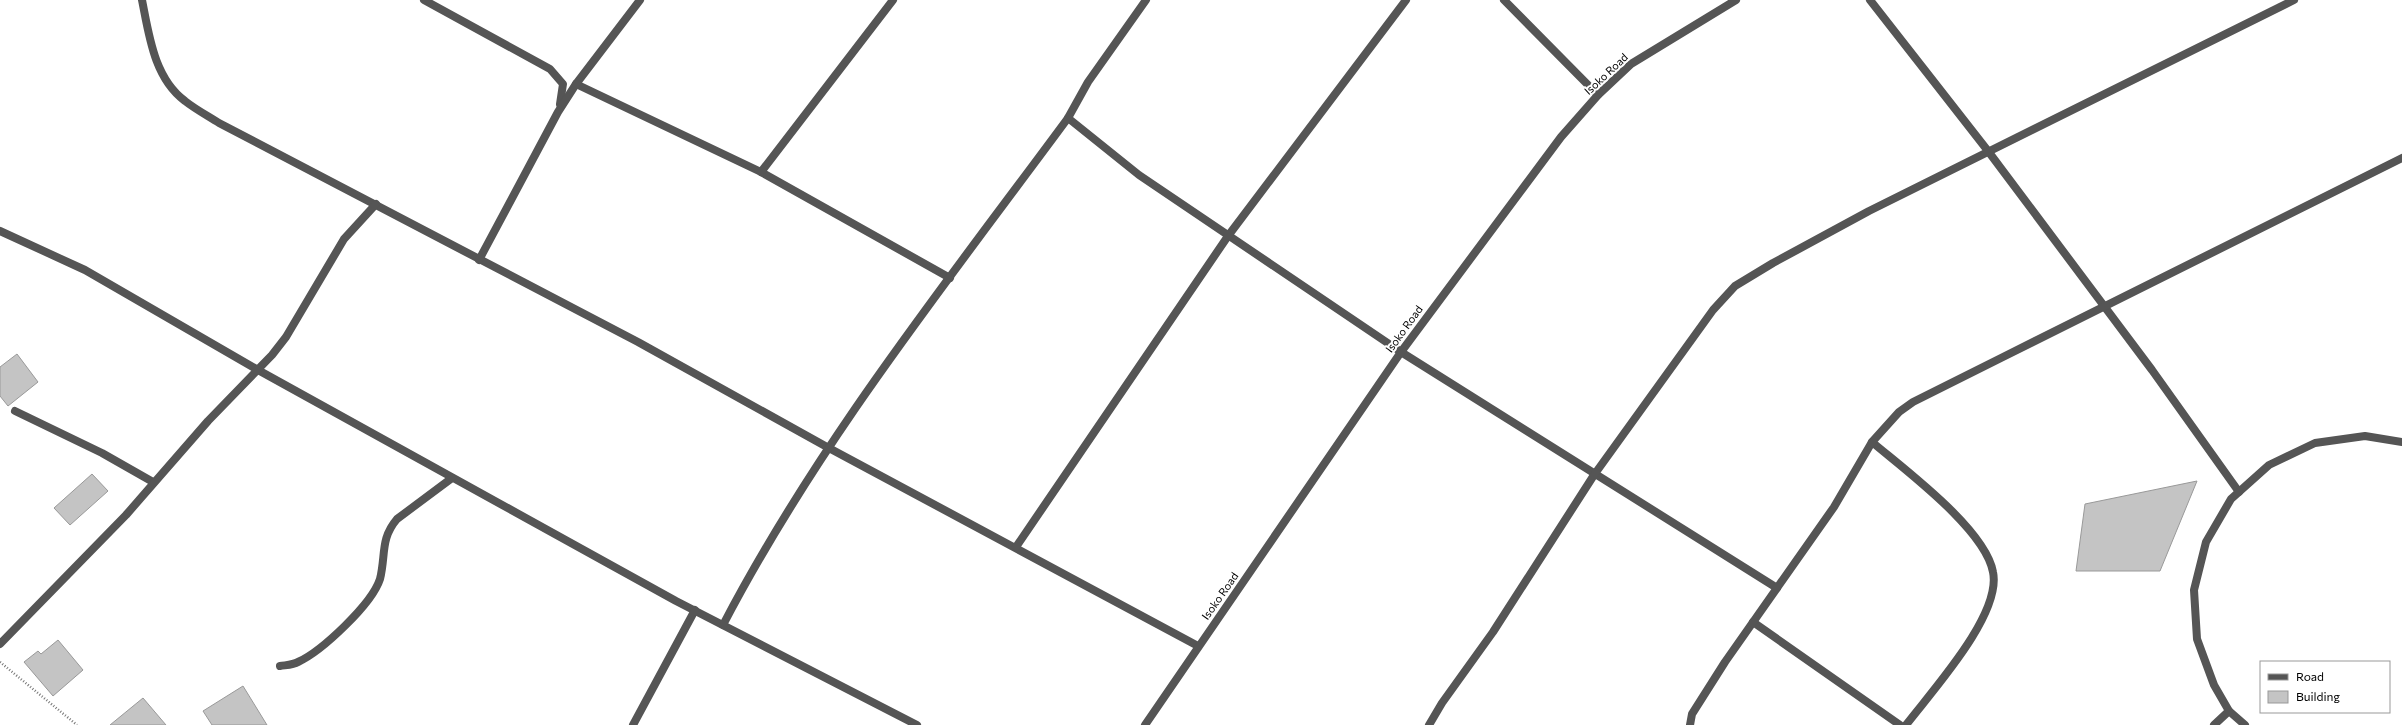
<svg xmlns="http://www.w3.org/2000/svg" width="2402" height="725" font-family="Commissioner,sans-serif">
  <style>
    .building { fill: #c4c4c4; stroke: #999 }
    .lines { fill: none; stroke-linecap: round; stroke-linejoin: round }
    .path { stroke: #777; stroke-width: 2.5; stroke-dasharray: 1 2; stroke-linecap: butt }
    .minor { stroke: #555; stroke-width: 8 }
    .tertiary { stroke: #555; stroke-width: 8 }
    .labels { text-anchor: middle; stroke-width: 4; stroke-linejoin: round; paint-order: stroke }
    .street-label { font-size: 11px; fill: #000; stroke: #fff }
  </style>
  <rect width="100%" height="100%" fill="#fff"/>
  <g class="building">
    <path d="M17 354 38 382 8 406 0 396V367Z"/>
    <path d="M92 474 108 491 70 525 54 508Z"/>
    <path d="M2197 481 2160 571H2076L2085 504Z"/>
    <path d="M58 640 83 670 53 696 24 662 38 651 41 654Z"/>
    <path d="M243 686 267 725H212L203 711Z"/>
    <path d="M143 698 166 725H110Z"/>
  </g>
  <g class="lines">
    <path class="path" d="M0 662 77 725"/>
    <g class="minor">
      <path d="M142 0C149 35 154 78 185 101 195 109 208 116 219 123L638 342 827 447 1198 646"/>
      <path d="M424 0 550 69 563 84 560 104"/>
      <path d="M1504 0 1598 95"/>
      <path d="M1870 0 1988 151 2152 370 2239 492"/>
      <path d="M576 84 761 172 950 278"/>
      <path d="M1068 118 1139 175 1401 352 1777 588"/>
      <path d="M761 172 893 0"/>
      <path d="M0 231 85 270 258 370 676 601 917 725"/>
      <path d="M479 260 558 112 576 84 640 0"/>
      <path d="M15 411 102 453 153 482"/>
      <path d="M1872 442C1905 470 1985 529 1993 572 2002 615 1931 692 1906 725"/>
      <path d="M1016 547 1228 236 1406 0"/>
      <path d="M1753 622 1900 725"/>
      <path d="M723 625C818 443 947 282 1068 118L1088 82 1146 0"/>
      <path d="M0 644 126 515 208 421 272 355 286 337 344 239 376 204"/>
      <path d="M280 666C286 665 293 665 298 662 322 651 372 604 380 579 386 555 380 539 397 519L452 478"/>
      <path d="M633 725 695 610"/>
      <path d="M1429 725 1442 703 1493 632 1594 475 1713 310 1735 286 1773 263 1869 211 2294 0"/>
      <path d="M1690 725 1692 714 1725 662 1834 507 1872 442 1899 412 1913 402 2001 358 2402 158"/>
      <path d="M2214 725 2229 711"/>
      <path d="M2245 725 2229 711 2214 685 2197 639 2194 590 2206 542 2231 499 2269 465 2315 443 2365 436 2402 442"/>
    </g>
    <path class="tertiary" d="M1145 725 1401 352 1561 137 1598 95 1631 64 1736 0"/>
  </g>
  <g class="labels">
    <g class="street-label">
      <text transform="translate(1606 74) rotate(-43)" y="4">Isoko Road</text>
      <text transform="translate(1404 329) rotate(-54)" y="4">Isoko Road</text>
      <text transform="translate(1220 596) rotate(-55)" y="4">Isoko Road</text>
    </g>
  </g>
  <rect x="2260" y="661" width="130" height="52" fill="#ffffff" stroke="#999999"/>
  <rect x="2268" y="674" width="20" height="6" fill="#555555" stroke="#999999"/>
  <text x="2296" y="681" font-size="12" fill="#000000">Road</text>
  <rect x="2268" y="691" width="20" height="12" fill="#c4c4c4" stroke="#999999"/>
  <text x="2296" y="701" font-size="12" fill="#000000">Building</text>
</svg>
